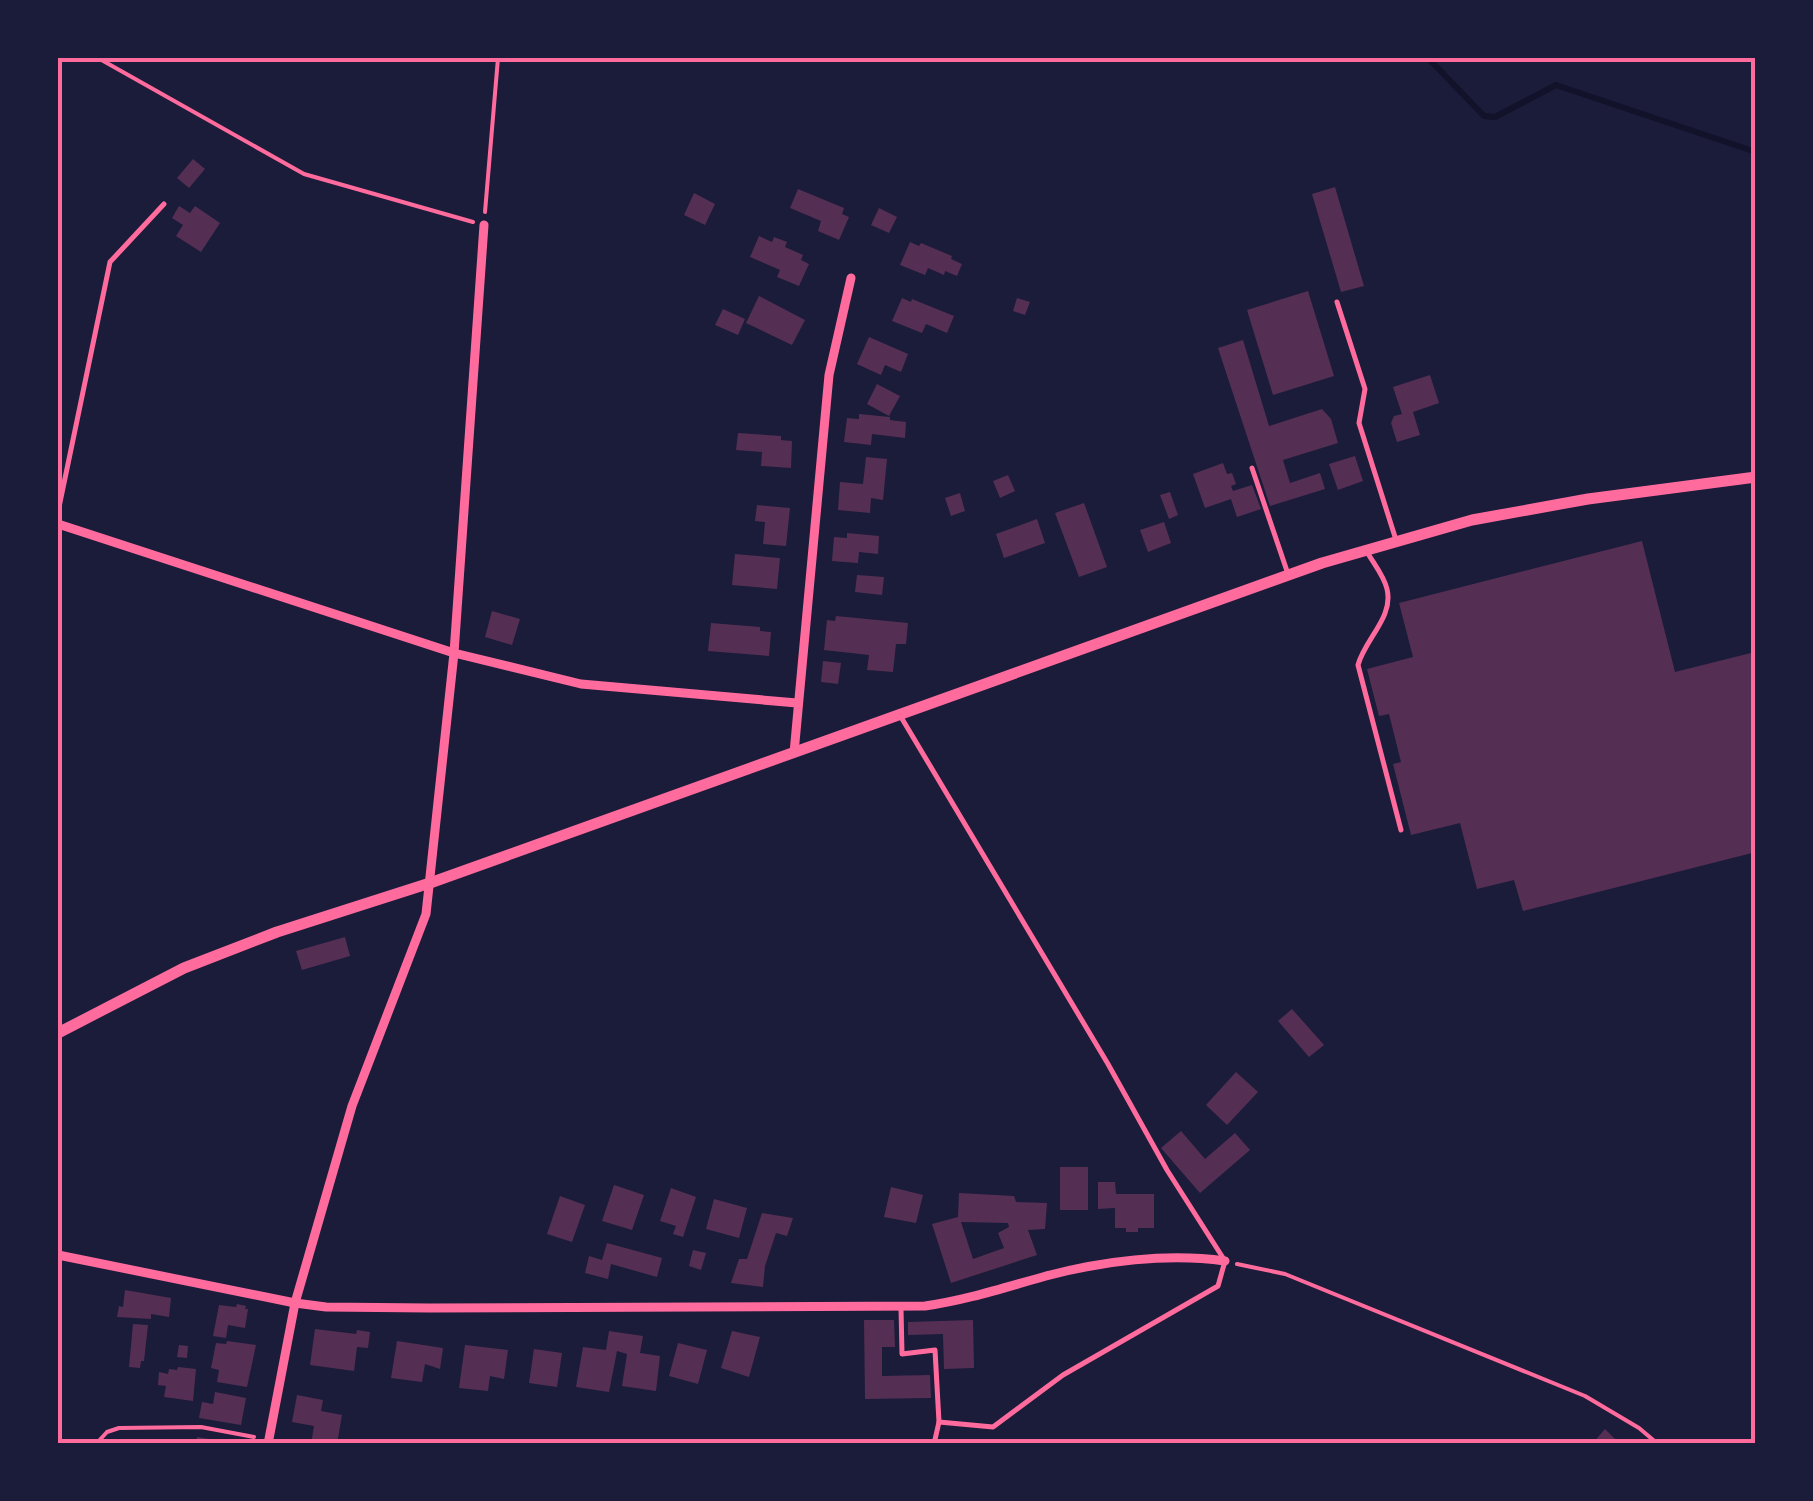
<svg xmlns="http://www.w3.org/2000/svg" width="1813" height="1501" viewBox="0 0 1813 1501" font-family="'Sofia Sans Condensed',sans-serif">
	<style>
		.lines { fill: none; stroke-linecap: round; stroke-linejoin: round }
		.stream { stroke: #12122b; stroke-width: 6 }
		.building { fill: #542f53; fill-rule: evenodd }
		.path { stroke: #ff6b9d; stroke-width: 4 }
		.service { stroke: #ff6b9d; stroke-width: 5 }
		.minor { stroke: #ff6b9d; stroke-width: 9 }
		.tertiary { stroke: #ff6b9d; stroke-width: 11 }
		.neatline { fill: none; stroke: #ff6b9d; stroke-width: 4 }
	</style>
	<rect width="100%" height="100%" fill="#1b1b3a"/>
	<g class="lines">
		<path class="stream" d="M1428,58L1484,116L1495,117L1556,85L1756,152"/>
	</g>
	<g class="building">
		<path d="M193,159L205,169L189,188L177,178Z"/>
		<path d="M1335,187L1364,286L1341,292L1312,194Z"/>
		<path d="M798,189L844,208L842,214L849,217L839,240L818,231L821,221L790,208Z"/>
		<path d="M694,193L715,204L705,225L684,215Z"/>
		<path d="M179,206L190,213L195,206L220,223L201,252L176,236L183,225L172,218Z"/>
		<path d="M879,208L897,217L889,233L871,225Z"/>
		<path d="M759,236L772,242L774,237L787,242L785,247L803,255L801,260L809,264L799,286L777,277L780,270L750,257Z"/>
		<path d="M910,242L919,246L921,243L952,256L951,259L962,264L957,276L945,271L944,275L928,268L925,275L900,265Z"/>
		<path d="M1308,291L1334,376L1273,395L1247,310Z"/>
		<path d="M759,296L805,320L792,345L746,323Z"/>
		<path d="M902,298L911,302L912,299L954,316L947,333L926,324L922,333L892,321Z"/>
		<path d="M1017,298L1030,302L1025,315L1013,311Z"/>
		<path d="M723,309L745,319L738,335L715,325Z"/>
		<path d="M869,337L908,354L901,372L885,365L881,375L857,364Z"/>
		<path d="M1243,340L1269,426L1322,409L1331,419L1338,443L1283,460L1290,483L1320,473L1325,489L1270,506L1218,348Z"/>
		<path d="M1430,375L1439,403L1413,412L1420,435L1397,442L1391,423L1394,416L1402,414L1393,387Z"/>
		<path d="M877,384L900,396L889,416L867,404Z"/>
		<path d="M859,414L890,417V420L906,422L905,438L872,434L871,445L844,442L847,418L859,419Z"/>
		<path d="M738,433L781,436V440L792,441L791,468L761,466L762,452L736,450Z"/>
		<path d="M1355,456L1363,481L1338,490L1329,464Z"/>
		<path d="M866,457L887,459L883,500L871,498L870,513L838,510L840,482L863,484Z"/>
		<path d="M1223,463L1227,474L1232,473L1236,484L1231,486L1233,491L1252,485L1261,509L1237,517L1231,499L1205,508L1193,474Z"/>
		<path d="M1008,475L1015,491L1000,498L993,481Z"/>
		<path d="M1170,492L1178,515L1169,519L1160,495Z"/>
		<path d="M960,493L965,511L951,516L945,498Z"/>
		<path d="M1084,503L1107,567L1079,577L1055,513Z"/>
		<path d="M757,505L790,508L786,546L763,544L765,522L755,521Z"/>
		<path d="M1037,519L1045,543L1004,558L996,534Z"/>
		<path d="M1164,522L1171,543L1148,552L1140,530Z"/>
		<path d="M847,533L879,536L878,554L859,552L858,563L832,561L834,537L847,538Z"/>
		<path d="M1642,541L1675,672L1755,652L1756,852L1523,911L1514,880L1477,889L1460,823L1411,835L1393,764L1401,762L1389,714L1379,716L1367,669L1413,657L1399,603Z"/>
		<path d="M735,554L780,558L777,589L732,585Z"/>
		<path d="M857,575L884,577L882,595L855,592Z"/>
		<path d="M492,611L520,619L512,645L485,637Z"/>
		<path d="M836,616L908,623L906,644H896L893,672L867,670L869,655L824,650L827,620L835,621Z"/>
		<path d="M711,623L760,627V631L771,632L769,656L708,651Z"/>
		<path d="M823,661L841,663L838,684L821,682Z"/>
		<path d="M345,937L350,956L302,970L296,951Z"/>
		<path d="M1292,1009L1324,1045L1309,1057L1278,1021Z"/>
		<path d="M1236,1072L1258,1092L1227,1125L1206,1105Z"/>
		<path d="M1181,1131L1205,1159L1235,1133L1250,1150L1200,1193L1161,1148Z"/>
		<rect x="1060" y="1167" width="28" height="43"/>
		<path d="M1098,1182H1115L1116,1194H1154V1228H1138V1232H1126V1228H1115V1208L1098,1209Z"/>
		<path d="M614,1185L644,1195L632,1230L602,1221Z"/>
		<path d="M891,1187L923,1195L916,1223L884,1217Z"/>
		<path d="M671,1188L696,1197L683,1237L673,1234L676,1226L660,1221Z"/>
		<path d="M959,1193L1014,1196L1016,1202L1047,1203L1045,1229L1028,1230L1037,1255L951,1283L932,1224L958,1217ZM961,1222L1008,1223L1009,1227L998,1233L1004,1248L973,1259Z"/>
		<path d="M560,1196L585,1205L572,1242L547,1234Z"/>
		<path d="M714,1199L747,1208L739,1238L706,1229Z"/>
		<path d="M762,1213L793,1218L787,1236L776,1233L765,1266L763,1287L731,1283L739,1259H747Z"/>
		<path d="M607,1243L662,1258L657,1277L611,1264L608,1279L585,1273L589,1256L602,1260Z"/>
		<path d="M693,1250L706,1253L701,1270L689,1266Z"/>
		<path d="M125,1290L171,1298L169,1317L151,1314V1319L117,1317L119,1306L123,1307Z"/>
		<path d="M237,1304L246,1306L245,1309H248L245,1328L228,1325L226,1338L213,1336L219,1305L236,1307Z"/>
		<path d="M864,1320H894L895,1347H882V1376L930,1375L931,1398L865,1399Z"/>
		<path d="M973,1320L974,1368L944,1369L943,1334L908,1335V1322Z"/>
		<path d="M133,1324L148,1325L144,1361H141L140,1368L129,1367Z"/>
		<path d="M315,1329L356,1334L357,1330L370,1332L368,1348L357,1347L354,1371L310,1365Z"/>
		<path d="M609,1331L643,1336L640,1353L660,1356L656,1391L622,1386L627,1354L617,1351L609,1392L576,1387L583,1347L606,1350Z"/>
		<path d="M732,1331L760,1337L749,1377L721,1368Z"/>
		<path d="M227,1341L256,1345L247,1387L217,1382L219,1370L211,1368L216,1343L226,1344Z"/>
		<path d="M397,1341L443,1348L440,1369L425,1364L422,1382L391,1378Z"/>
		<path d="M678,1343L707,1350L698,1384L669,1376Z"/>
		<path d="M179,1345L188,1346L187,1358L177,1357Z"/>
		<path d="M465,1345L508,1350L504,1379L490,1376L488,1391L459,1388Z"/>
		<path d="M534,1349L562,1353L557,1387L529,1383Z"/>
		<path d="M178,1367L196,1369L193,1401L164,1397L166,1386L158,1385L159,1372L168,1374L169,1369L177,1370Z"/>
		<path d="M215,1392L246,1398L241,1425L199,1418L202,1402L213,1404Z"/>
		<path d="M297,1395L323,1400L321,1411L342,1415L337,1444H311L314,1426L292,1422Z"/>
		<path d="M1605,1429L1620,1444H1592Z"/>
		<path d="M197,1437L216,1440L215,1444H196Z"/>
	</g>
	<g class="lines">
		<g class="path">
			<path d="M98,58L304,174L473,222"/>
			<path d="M485,212L498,58"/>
			<path d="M1237,1264L1285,1274L1585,1396L1639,1428L1658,1444"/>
			<path d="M96,1444L107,1432L119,1428L201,1427L254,1437"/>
		</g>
		<g class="service">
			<path d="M1337,302L1365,389L1359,423L1396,540"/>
			<path d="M1252,468L1288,574"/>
			<path d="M58,512L110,262L164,204"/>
			<path d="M1367,552C1374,564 1384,576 1387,589C1394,617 1365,639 1358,665L1401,830"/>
			<path d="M901,1308L902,1354L935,1350L939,1422L993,1427L1063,1375L1218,1286L1225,1261L1167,1170L1108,1064L901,717"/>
			<path d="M934,1444L939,1422"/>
		</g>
		<g class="minor">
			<path d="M484,225L454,653L581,684L797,703"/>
			<path d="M58,524L454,653L426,914L352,1106L295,1303L268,1444"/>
			<path d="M794,753L829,375L851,278"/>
			<path d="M58,1255L295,1303L326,1307L429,1308L925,1306C967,1300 1006,1287 1046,1276C1102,1261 1167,1253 1225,1261"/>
		</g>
		<path class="tertiary" d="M58,1033L184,968L277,932L430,883L1322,563L1472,520L1588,499L1756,477"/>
	</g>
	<rect width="1813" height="1501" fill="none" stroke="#1b1b3a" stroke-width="120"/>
	<rect x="60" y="60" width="1693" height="1381" class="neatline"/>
</svg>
